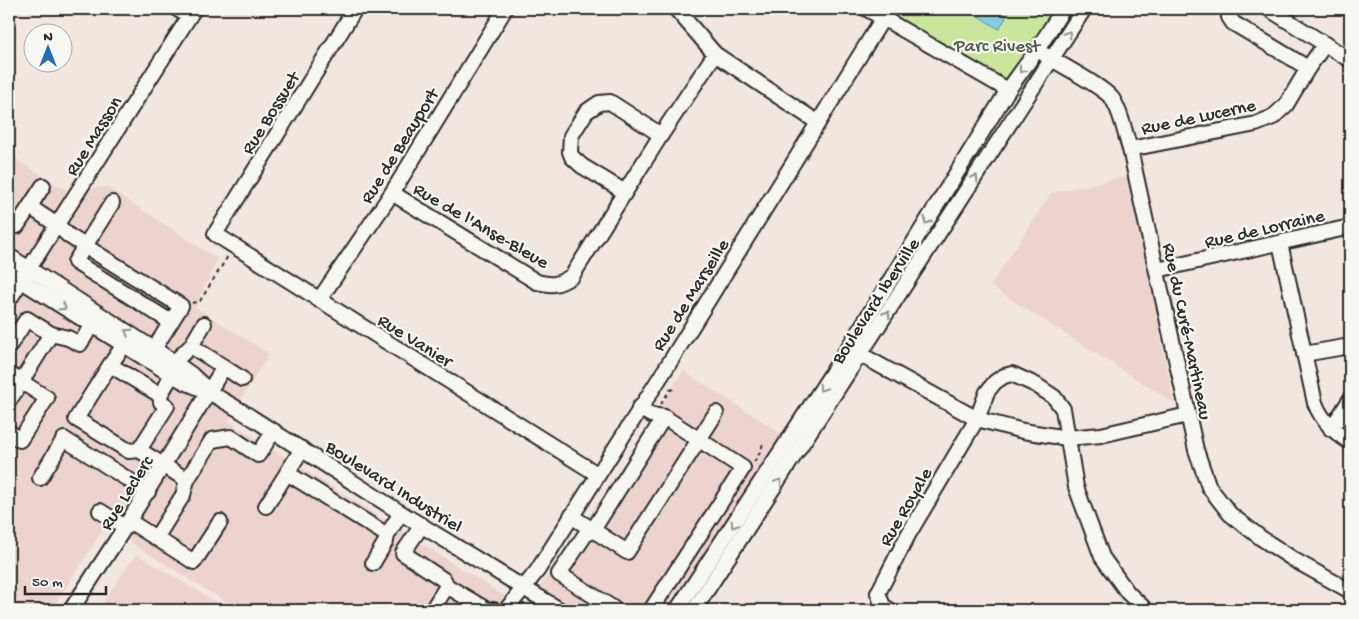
<svg xmlns="http://www.w3.org/2000/svg" width="1359" height="619" viewBox="0 0 1359 619" font-family="'Gochi Hand',sans-serif">
	<style>
		.built { fill: #edd3cd }
		.green { fill: #cae59c; stroke: #7a8864 }
		.water { fill: #84cee5; stroke: #608d9b }
		.lines { fill: none; stroke-linecap: round; stroke-linejoin: round }
		.minor-casing { stroke: #2b2b2b; stroke-width: 18 }
		.path { stroke: #2b2b2b; stroke-width: 2; stroke-dasharray: 4 4; stroke-linecap: butt }
		.minor { stroke: #f6f6f2; stroke-width: 14 }
		.oneway { stroke: #90908e }
		.labels { text-anchor: middle; stroke-width: 4.5; stroke-linejoin: round; paint-order: stroke }
		.park-label { font-size: 19px; fill: #535a47; stroke: #f6f6f2 }
		.street-label { font-size: 19px; fill: #2b2b2b; stroke: #f6f6f2 }
	</style>
	<rect width="100%" height="100%" fill="#f2e6e1"/>
	<filter id="ink" filterUnits="userSpaceOnUse"><feTurbulence type="fractalNoise" baseFrequency=".02" numOctaves="2"/><feDisplacementMap in="SourceGraphic" scale="10" xChannelSelector="R" yChannelSelector="G"/><feConvolveMatrix kernelMatrix="1 2 1 2 8 2 1 2 1" color-interpolation-filters="sRGB"/></filter>
	<g filter="url(#ink)">
		<g class="built">
			<path d="M9,155L66,190L107,187L218,259L195,307L269,354L228,421L525,609L608,488L683,371L790,439L663,610H239L105,527L51,610H9Z"/>
			<path d="M1128,176L1174,403L990,286L1051,193Z"/>
			<path d="M136,554L229,610H98Z"/>
		</g>
		<path class="green" d="M868,9H1063L1008,90Z"/>
		<path class="water" d="M976,9H996L1007,16L999,29L973,13Z"/>
		<g class="lines">
			<g class="minor-casing">
				<g id="minor">
					<path d="M177,9L189,16"/>
					<path d="M355,9L215,234L597,474"/>
					<path d="M676,9L715,54L817,122"/>
					<path d="M867,9L1008,90"/>
					<path d="M1228,9L1229,17L1233,23L1308,68"/>
					<path d="M1269,9L1350,60"/>
					<path d="M1045,55C1059,64 1106,88 1113,100C1122,114 1125,134 1130,149L1196,450L1209,487L1230,514L1261,538L1296,561L1350,591"/>
					<path d="M1130,149L1256,124L1273,117L1286,105L1308,68L1325,44"/>
					<path d="M625,192L582,166L572,157L570,152L571,136L586,112L599,103L610,102L661,135"/>
					<path d="M392,193L537,282C553,286 558,285 572,276L661,135L715,54"/>
					<path d="M112,203L75,262L171,322"/>
					<path d="M30,207L57,225L69,236L181,306L154,349"/>
					<path d="M9,221L17,226L43,186"/>
					<path d="M1280,243L1315,403C1322,421 1334,432 1350,442"/>
					<path d="M9,256L174,362L192,375L207,389"/>
					<path d="M1157,270L1350,227"/>
					<path d="M9,273L172,375L187,383L209,392L243,412L401,513L560,610"/>
					<path d="M9,300L194,9"/>
					<path d="M319,300L392,193L505,9"/>
					<path d="M124,345L110,365L160,395"/>
					<path d="M9,346L27,319L51,334"/>
					<path d="M854,351L977,419L1023,431L1067,438L1101,435L1188,415"/>
					<path d="M1304,354L1350,346"/>
					<path d="M174,362L191,346L204,324"/>
					<path d="M110,365L76,419L129,451L139,450"/>
					<path d="M224,367L242,379"/>
					<path d="M9,374L47,398L20,440L9,432"/>
					<path d="M172,375L160,395L161,402L167,406L139,450L187,480L212,440L231,437L258,455L274,431"/>
					<path d="M9,401L51,334L68,338L80,344L92,325"/>
					<path d="M639,408L651,415L664,417L743,468L651,610"/>
					<path d="M1331,429L1350,400"/>
					<path d="M302,449L287,473L387,535"/>
					<path d="M40,478L64,439L148,492"/>
					<path d="M266,506L287,473"/>
					<path d="M100,511L125,527"/>
					<path d="M571,516L593,530L664,417"/>
					<path d="M129,521L156,538L183,495L187,480"/>
					<path d="M422,525L403,553L444,580L447,586L487,610H494"/>
					<path d="M156,538L194,562L220,522"/>
					<path d="M373,563L386,541L387,535L401,513"/>
					<path d="M71,610L125,527L224,367L191,346"/>
					<path d="M432,610L447,586"/>
					<path d="M506,610L537,571L668,365L883,18"/>
					<path d="M616,610L559,574L585,535L593,530L627,552L716,413"/>
					<path d="M677,610L849,347L1008,90L1037,50L1063,9"/>
					<path d="M694,610L1084,9"/>
					<path d="M890,610L883,606L878,593L908,535L977,419L987,392L995,382L1004,376L1012,374L1036,385L1054,397L1063,409L1076,487L1102,557L1128,593L1146,610"/>
				</g>
			</g>
			<g class="path">
				<path d="M192,303L200,301L228,256"/>
				<path d="M661,404L670,390L676,388"/>
				<path d="M754,462L761,451L763,443"/>
			</g>
			<use href="#minor" class="minor"/>
		</g>
		<defs><path id="oneway-chevron" d="M-2-3.5L2.5 0L-2 3.5" fill="none" stroke-width="1.6" stroke-linecap="round" stroke-linejoin="round" transform="scale(1.25)"/></defs>
		<g class="oneway">
			<use href="#oneway-chevron" transform="translate(1068 34) rotate(-58)"/>
			<use href="#oneway-chevron" transform="translate(1022 70) rotate(126)"/>
			<use href="#oneway-chevron" transform="translate(975 178) rotate(-57)"/>
			<use href="#oneway-chevron" transform="translate(927 221) rotate(122)"/>
			<use href="#oneway-chevron" transform="translate(63 307) rotate(32)"/>
			<use href="#oneway-chevron" transform="translate(887 314) rotate(-57)"/>
			<use href="#oneway-chevron" transform="translate(128 332) rotate(-147)"/>
			<use href="#oneway-chevron" transform="translate(822 388) rotate(123)"/>
			<use href="#oneway-chevron" transform="translate(779 482) rotate(-57)"/>
			<use href="#oneway-chevron" transform="translate(734 525) rotate(123)"/>
		</g>
	</g>
	<g class="labels">
		<g class="park-label">
			<text x="997" y="51">Parc Rivest</text>
		</g>
		<g class="street-label">
			<text transform="translate(269 112) rotate(-58)" y="7">Rue Bossuet</text>
			<text transform="translate(1198 115) rotate(-12)" y="7">Rue de Lucerne</text>
			<text transform="translate(92 135) rotate(-58)" y="7">Rue Masson</text>
			<text transform="translate(398 145) rotate(-58)" y="7">Rue de Beauport</text>
			<text transform="translate(482 224) rotate(30)" y="7">Rue de l'Anse-Bleue</text>
			<text transform="translate(1264 227) rotate(-13)" y="7">Rue de Lorraine</text>
			<text transform="translate(689 294) rotate(-58)" y="7">Rue de Marseille</text>
			<text transform="translate(874 300) rotate(-57)" y="7">Boulevard Iberville</text>
			<text transform="translate(1189 331) rotate(78)" y="7">Rue du Curé-Martineau</text>
			<text transform="translate(416 339) rotate(32)" y="7">Rue Vanier</text>
			<text transform="translate(395 485) rotate(32)" y="7">Boulevard Industriel</text>
			<text transform="translate(125 492) rotate(-58)" y="7">Rue Leclerc</text>
			<text transform="translate(904 506) rotate(-60)" y="7">Rue Royale</text>
		</g>
	</g>
	<rect width="1359" height="619" fill="none" stroke="#f6f6f2" stroke-width="30"/>
	<rect x="15" y="15" width="1329" height="589" fill="none" stroke="#2b2b2b" stroke-width="2" filter="url(#ink)"/>
	<g transform="translate(48 48)"><circle r="24" fill="#f6f6f2" stroke="#a5a5a2"/>
	<path d="M0-4L9 19L0 12L-9 19Z" fill="#1f6fb2"/>
	<text y="-8" font-size="14" font-weight="bold" text-anchor="middle" fill="#2b2b2b">N</text>
	</g>
	<path d="M25 586v8h81v-8" fill="none" stroke="#2b2b2b" stroke-width="2.5"/>
	<text x="32" y="586" font-size="15" fill="#2b2b2b" stroke="#f6f6f2" stroke-width="4" paint-order="stroke">50 m</text>
</svg>
